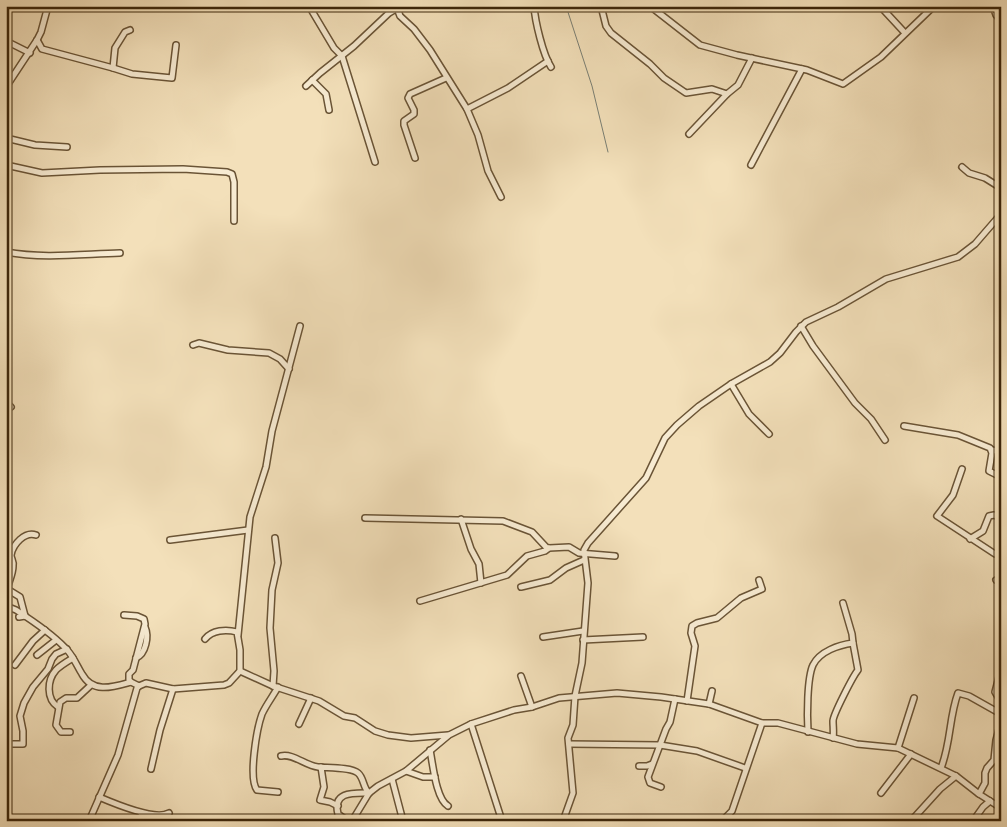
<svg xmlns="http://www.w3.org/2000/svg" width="1007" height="827" viewBox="0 0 1007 827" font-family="'IM FELL DW Pica',serif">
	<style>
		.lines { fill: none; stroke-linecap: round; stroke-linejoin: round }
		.stream { stroke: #797f74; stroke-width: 1 }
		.minor-casing { stroke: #6a5436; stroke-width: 8 }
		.minor { stroke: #f7ebd2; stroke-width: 5 }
	</style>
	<rect width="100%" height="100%" fill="#f3e0ba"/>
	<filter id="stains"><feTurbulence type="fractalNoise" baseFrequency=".004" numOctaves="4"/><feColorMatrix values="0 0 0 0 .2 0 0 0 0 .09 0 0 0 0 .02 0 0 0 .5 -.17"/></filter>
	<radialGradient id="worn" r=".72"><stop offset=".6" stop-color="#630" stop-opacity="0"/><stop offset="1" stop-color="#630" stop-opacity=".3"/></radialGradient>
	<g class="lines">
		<path class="stream" d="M566,6L592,86L608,152"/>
		<g class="minor-casing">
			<g id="minor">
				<path d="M309,6L334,48L342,56L375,162"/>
				<path d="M534,6C535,21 543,55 551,67"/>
				<path d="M601,6L606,26L611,33L650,64L664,78L686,93L712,89L727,94"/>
				<path d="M650,6L700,45L737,55L807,70L843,84L881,57L934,6"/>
				<path d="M880,6L905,33"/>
				<path d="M993,6L996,15L1001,21"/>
				<path d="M397,8L400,16L414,29L430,50L467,109L478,135L488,171L501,197"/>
				<path d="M37,40L42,49L113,68L115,48L125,32L130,30"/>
				<path d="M6,41L30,53"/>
				<path d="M113,68L132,74L172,78L176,45"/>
				<path d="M312,80L326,94L329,110"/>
				<path d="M306,86L320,73L354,46L389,13L399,7"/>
				<path d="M6,87L37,40L41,32L48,6"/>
				<path d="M467,109L508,88L548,61"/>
				<path d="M689,134L727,94L738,85L752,58"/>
				<path d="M6,138L35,145L67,147"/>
				<path d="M415,158L404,125V121L414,114V110L408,98L410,94L446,78"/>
				<path d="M6,165L42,173L100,170L183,169L227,172L232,174L234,182V221"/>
				<path d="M751,165L802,69"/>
				<path d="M962,167L969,173L985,178L1001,188"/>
				<path d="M6,252C44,259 82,254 120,253"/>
				<path d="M801,326L813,346L855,403L871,419L885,440"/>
				<path d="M193,345L199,343L228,350L269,353L280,359L289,369"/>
				<path d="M731,384L749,414L769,434"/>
				<path d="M6,402L11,407"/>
				<path d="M904,426L958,435L990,448L992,453L989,471L1001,477"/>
				<path d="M992,450L1001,452"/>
				<path d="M962,469L953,495L937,516L995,554L1001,551"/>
				<path d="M365,518L503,521L532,532L546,547L549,548"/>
				<path d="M461,519L471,549L479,564L481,583"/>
				<path d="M970,539L983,531L989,516L994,515L1001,518"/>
				<path d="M170,540L248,530"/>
				<path d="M996,580L1001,578"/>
				<path d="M521,587L550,580L566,568L584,560"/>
				<path d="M420,601L507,575L527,556L545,551L549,548L569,547L579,553L615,556"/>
				<path d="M6,606L16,610L25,616"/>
				<path d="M124,615L137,616L144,619L145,624L133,670L129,674V680L131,682"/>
				<path d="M25,616L20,597L7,589C9,581 13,574 13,566C14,561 11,559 11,555C13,544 25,531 36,535"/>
				<path d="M19,617L25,616C40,626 56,637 68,651C74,658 77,666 82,674C93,694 113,687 131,682L139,686L146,683L173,689L224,685L229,683L240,671V650L237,632C226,629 212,630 205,639"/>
				<path d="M238,635L250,517L266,467L272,431L300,326"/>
				<path d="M543,637L583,631"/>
				<path d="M583,640L643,637"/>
				<path d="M37,655L56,640"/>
				<path d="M136,658C146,654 149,636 145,627"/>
				<path d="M15,665L33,641L45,630"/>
				<path d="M1001,669L995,692L1001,702"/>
				<path d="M240,671L273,686L319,701L344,716L355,718L375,731L388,735L411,738L448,735"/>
				<path d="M521,676L532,707"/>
				<path d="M273,686L274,671L270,628L272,590L278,563L275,538"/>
				<path d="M278,687C273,696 266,705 262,714C257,728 248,778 257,790L278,792"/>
				<path d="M687,701L695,646L691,633L692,626L697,623L717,618L741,598L762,589L759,580"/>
				<path d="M709,704L712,691"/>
				<path d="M58,707C46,699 47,680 56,670C61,665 68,661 73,658"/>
				<path d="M299,724L311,698"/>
				<path d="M471,724L502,821"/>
				<path d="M70,732H61L56,725L60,702L66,698H77L91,685"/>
				<path d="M808,732C807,716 807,678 813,665C820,651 839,645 853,643L852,634L843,603"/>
				<path d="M833,738C834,732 833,727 833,721C833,715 853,676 858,670L853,643"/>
				<path d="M6,744H23V731L20,716L24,703L33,687L48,669L52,659L56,654L67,649"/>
				<path d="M569,744L660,745L697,751L745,768"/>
				<path d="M898,748L914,698"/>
				<path d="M430,750C433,765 436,799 448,806"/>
				<path d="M281,756C293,753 306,766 318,767C327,768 351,767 358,773C364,778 363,788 369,793"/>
				<path d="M639,766H647L652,764"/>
				<path d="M321,767L324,787L320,800L330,802L338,806"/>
				<path d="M941,768C951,743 949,717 958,693L969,696L1001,714"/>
				<path d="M151,769L160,730L173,689"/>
				<path d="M406,771L423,777H435"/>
				<path d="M392,779L403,821"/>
				<path d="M661,787L650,783L648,777L666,729L670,722L675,699"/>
				<path d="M881,793L911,754"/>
				<path d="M979,794L985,783V773L987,768L994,760L996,740L1001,722"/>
				<path d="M99,797C113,803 155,821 169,813"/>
				<path d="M141,813L143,821"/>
				<path d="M89,821L118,755L137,688L139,686"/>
				<path d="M348,821L338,814C332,791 354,793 369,793"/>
				<path d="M352,821L369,793L378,786L406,771L449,735L471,724L514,710L532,707L559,698L617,693L661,697L709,704L762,723H778L857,744L898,748L956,776L979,794L1001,808"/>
				<path d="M563,821L573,793L568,738L573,725L575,696L582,663L588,583L584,550L588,543L646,478L665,438L677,425L699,406L731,384L770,362L780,353L796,332L806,322L838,307L886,279L958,257L975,244L1001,214"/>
				<path d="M722,821L732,811L762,723"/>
				<path d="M911,821L940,789L956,776"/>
				<path d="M973,821L983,807L990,801"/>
			</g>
		</g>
		<use href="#minor" class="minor"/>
	</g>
	<rect width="1007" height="827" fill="none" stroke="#f3e0ba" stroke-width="25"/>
	<rect x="8" y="8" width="992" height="812" fill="none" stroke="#3c260a" stroke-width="2.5"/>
	<rect x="12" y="12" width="982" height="802" fill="none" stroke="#3c260a"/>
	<rect width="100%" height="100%" filter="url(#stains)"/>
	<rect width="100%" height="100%" fill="url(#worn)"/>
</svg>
